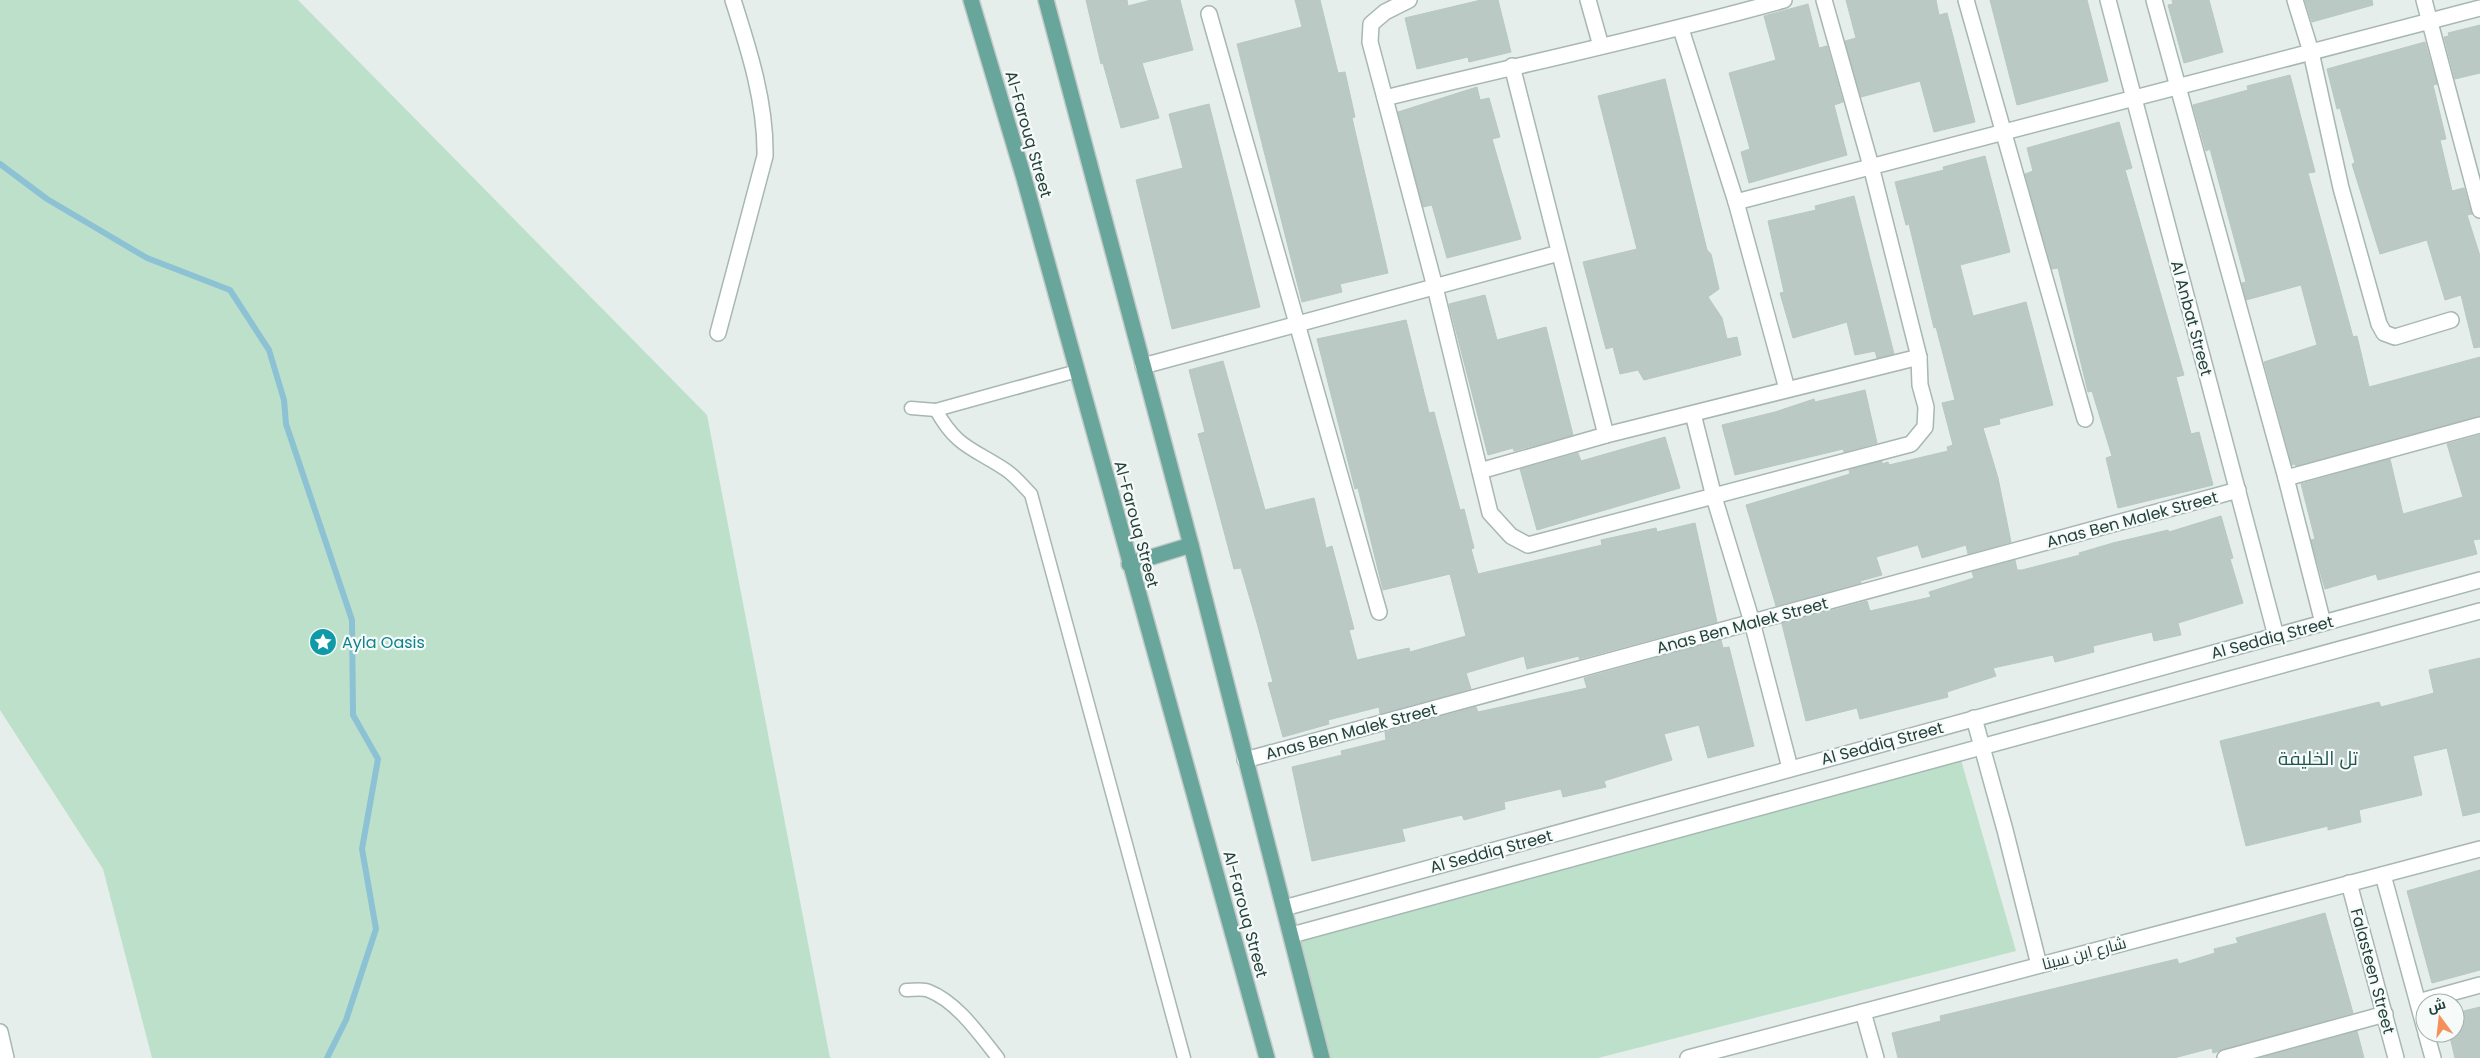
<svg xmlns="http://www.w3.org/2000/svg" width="2480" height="1058" viewBox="0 0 2480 1058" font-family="Poppins,Cairo,sans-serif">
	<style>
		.green { fill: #bde0ca }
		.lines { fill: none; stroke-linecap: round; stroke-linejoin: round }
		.stream { stroke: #8cc2d4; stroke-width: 6 }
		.building { fill: #bac9c4; stroke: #b7c8c3 }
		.lane-casing { stroke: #a7b7b3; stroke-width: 15 }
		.street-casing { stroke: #a7b7b3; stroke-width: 18 }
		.primary-casing { stroke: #c1cac8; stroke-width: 18 }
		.lane { stroke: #fff; stroke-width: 12 }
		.street { stroke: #fff; stroke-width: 15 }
		.primary { stroke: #68a59b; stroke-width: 15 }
		.labels { text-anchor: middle; stroke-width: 4.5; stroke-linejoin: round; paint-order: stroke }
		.street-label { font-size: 16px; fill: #23413c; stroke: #f6faf8 }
		.culture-label { font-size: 16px; fill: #0d838f; stroke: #f6faf8; text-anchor: start }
		.quarter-label { font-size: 19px; fill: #1e544c; stroke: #f6faf8 }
	</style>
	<rect width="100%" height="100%" fill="#e5eeeb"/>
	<g class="green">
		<path d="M0,0H298L707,415L830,1058H152L103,869L0,710Z"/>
		<path d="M1959,753L2016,951L1598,1058H1322L1292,935Z"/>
	</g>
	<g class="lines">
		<path class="stream" d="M0,164L47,199L147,258L230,290L269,350L284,400L286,424L352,620L353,715L378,759L362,849L376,929L346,1020L327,1058"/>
	</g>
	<g class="building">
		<path d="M1086,0H1127L1128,6L1151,0H1180L1193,50L1142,63L1159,118L1121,128L1103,63L1101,64Z"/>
		<path d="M1295,0H1320L1338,73L1345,72L1355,117L1352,118L1388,273L1340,284L1342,292L1302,302L1237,44L1302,27Z"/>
		<path d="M1481,0H1498L1511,52L1469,62L1468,57L1417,69L1405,18Z"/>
		<path d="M1846,0H1936L1939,15L1947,13L1975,122L1934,132L1920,81L1861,97L1845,41L1856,38Z"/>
		<path d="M1990,0H2087L2108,81L2017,105Z"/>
		<path d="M2172,0H2209L2223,52L2184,63L2168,5L2173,4Z"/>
		<path d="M2305,0H2372L2373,5L2312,22Z"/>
		<path d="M1808,4L1819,48L1827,46L1843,102L1834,105L1847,155L1749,183L1741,152L1750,149L1729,73L1776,60L1764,16Z"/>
		<path d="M2480,25V73L2455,79L2444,37L2449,36L2448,33Z"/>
		<path d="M2425,42L2437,84L2433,85L2446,139L2440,140L2452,191L2464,188L2472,214L2467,215L2480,256V347L2474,348L2461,295L2445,300L2427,240L2380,254L2352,164L2355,163L2340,108L2337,109L2327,69Z"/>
		<path d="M2290,75L2315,172L2308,173L2353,337L2357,336L2369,387L2480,357V416L2296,466L2295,464L2292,465L2264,362L2317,345L2301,285L2246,300L2242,283L2246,282L2210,149L2206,151L2193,105L2248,90L2247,86Z"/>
		<path d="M1665,79L1707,250L1711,254L1719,289L1708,297L1722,318L1727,339L1737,337L1741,355L1644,380L1638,370L1620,374L1613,347L1606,349L1583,262L1637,249L1598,96Z"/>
		<path d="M1477,87L1480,100L1489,98L1500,137L1492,139L1521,239L1447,258L1432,205L1423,207L1398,112Z"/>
		<path d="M1209,104L1260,307L1172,329L1136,180L1183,168L1169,114Z"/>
		<path d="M2119,122L2132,168L2125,170L2184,375L2176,377L2191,434L2199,432L2213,485L2118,508L2106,458L2112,456L2092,391L2088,392L2058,268L2052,269L2025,174L2033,171L2027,148Z"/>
		<path d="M1985,156L2010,252L1960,265L1973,316L2026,302L2053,405L1999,419L2000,424L1983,428L1998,478L2011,542L1968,554L1966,545L1922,558L1918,545L1876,557L1882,575L1860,581L1861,583L1776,606L1746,505L1850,474L1849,470L1882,461V464L1888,462L1889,465L1948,451L1947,447L1953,445L1942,403L1955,400L1936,327L1934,328L1909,224L1906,225L1895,182L1944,170L1943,167Z"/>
		<path d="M1854,196L1894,354L1877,358L1875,351L1855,355L1847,322L1793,338L1780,293L1784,292L1768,221L1816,210L1815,206Z"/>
		<path d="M1485,295L1497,340L1546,327L1573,435L1514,451L1513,448L1488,455L1449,304Z"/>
		<path d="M1406,320L1429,413L1434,412L1460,510L1464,509L1474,548L1471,549L1478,574L1602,545L1601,540L1656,528L1657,532L1695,523L1717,622L1579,659V656L1527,669L1524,656L1466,673L1471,689L1380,714L1379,707L1328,720L1329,724L1283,737L1268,683L1273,682L1257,623L1241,568L1234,569L1198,434L1205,432L1189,370L1223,361L1265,510L1314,498L1326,548L1332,546L1354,629L1349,630L1357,660L1409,648L1410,652L1466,636L1450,574L1383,590L1358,488L1355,489L1317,339Z"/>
		<path d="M1865,390L1877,443L1844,452L1843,449L1735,475L1722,425L1775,412L1814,399L1815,402Z"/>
		<path d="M2480,435V539L2473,540L2477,554L2378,580L2376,574L2325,589L2311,540L2315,539L2301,484L2390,459L2403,514L2463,497L2447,444Z"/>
		<path d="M1665,437L1680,488L1537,530L1520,469L1578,453L1581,461Z"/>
		<path d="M2221,516L2233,558L2230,559L2243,603L2178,623L2181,635L2154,641L2152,632L2093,646L2094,652L2055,662L2053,655L1993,668L1996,676L1947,692L1948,697L1860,719L1857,708L1806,721L1782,624L1867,601L1870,611L1931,597L1929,592L1974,578L1972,572L2015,560L2017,570H2022L2080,555L2079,553L2113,543L2168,530L2169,532Z"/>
		<path d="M1721,640L1723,648L1729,647L1754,746L1708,758L1699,725L1664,734L1672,760L1604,781L1606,787L1563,797L1561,789L1504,802L1505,809L1464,820L1462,815L1402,829L1405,841L1312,861L1292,767L1342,755L1341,751L1386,740L1385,732L1476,707L1478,712L1587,688L1584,678Z"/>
		<path d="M2480,658V812L2463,816L2447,748L2413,756L2422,795L2359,810L2361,822L2328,830V826L2246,846L2220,741L2379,702L2381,707L2434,693L2429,670Z"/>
		<path d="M2480,870V970L2432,983L2407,891Z"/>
		<path d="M2325,913L2353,1013L2213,1053L2212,1048L2174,1058H1898L1892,1033L1941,1021L1940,1016L2177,959L2179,964L2215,953L2214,949L2238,943L2236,938Z"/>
		<path d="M2480,1007V1058H2455L2449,1033H2455V1013Z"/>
		<path d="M2357,1031L2364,1058H2260Z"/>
	</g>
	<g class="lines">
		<g class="lane-casing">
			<g id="lane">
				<path d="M911,408L936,410L1077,371"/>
				<path d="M936,410C957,448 973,448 1006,470C1015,476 1023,486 1031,494L1184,1058"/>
				<path d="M906,990C913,990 923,988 929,991C957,1002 979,1034 998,1058"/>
			</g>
		</g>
		<g class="street-casing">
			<g id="street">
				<path d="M1409,0L1385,12L1371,24L1370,42L1435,287L1490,513L1511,536L1528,545L1911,444L1925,427L1926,407L1920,385L1919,357L1871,166L1824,0"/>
				<path d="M1588,0L1601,46"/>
				<path d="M1966,0L2085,419"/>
				<path d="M2108,0L2276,636"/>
				<path d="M2154,0L2286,478L2323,623"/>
				<path d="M2295,0L2311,52L2341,188L2379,324L2384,333L2395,337L2451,320"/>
				<path d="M2424,0L2480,210"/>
				<path d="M1209,14L1379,612"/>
				<path d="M1681,29L1736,202L1787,389"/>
				<path d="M1512,66L1606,435"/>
				<path d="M1385,98C1518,65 1652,37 1784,0"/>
				<path d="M1736,202L2480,8"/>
				<path d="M718,333L765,156C766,103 749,50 733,0"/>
				<path d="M1143,366L1559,253"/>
				<path d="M1693,414L1714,497L1752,622L1790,768"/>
				<path d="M1480,471L1606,435L1919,357"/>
				<path d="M2286,478L2480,425"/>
				<path d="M1974,718L2005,830L2039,965"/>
				<path d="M1245,760L2238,490"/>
				<path d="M2383,875L2425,1029"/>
				<path d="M2349,883L2396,1058"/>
				<path d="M1284,908L2480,580"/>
				<path d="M1292,935L2480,611"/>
				<path d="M2418,1002L2480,985"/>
				<path d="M1863,1012L1876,1058"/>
				<path d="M0,1032L6,1058"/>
				<path d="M2426,1033L2433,1058"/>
				<path d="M1688,1058L2480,849"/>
				<path d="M2225,1058L2385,1014"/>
			</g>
		</g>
		<g class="primary-casing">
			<g id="primary">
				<path d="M971,0L1024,178L1267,1058"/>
				<path d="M1046,0L1191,545L1322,1058"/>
				<path d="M1129,564L1191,545"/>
			</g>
		</g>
		<use href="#lane" class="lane"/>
		<use href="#street" class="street"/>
		<use href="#primary" class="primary"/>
	</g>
	<defs>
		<g id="sight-disc" transform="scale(1.4375)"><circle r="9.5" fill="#0f9aa8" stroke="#f6faf8"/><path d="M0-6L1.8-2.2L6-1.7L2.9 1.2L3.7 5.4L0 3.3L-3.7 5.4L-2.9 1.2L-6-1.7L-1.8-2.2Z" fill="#fff"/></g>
	</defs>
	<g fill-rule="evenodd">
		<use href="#sight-disc" x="323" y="642"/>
	</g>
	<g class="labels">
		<g class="street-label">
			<text transform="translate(1029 134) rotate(74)" y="6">Al-Farouq Street</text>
			<text transform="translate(2192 318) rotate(75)" y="6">Al Anbat Street</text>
			<text transform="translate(2132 519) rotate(-15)" y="6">Anas Ben Malek Street</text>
			<text transform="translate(1137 524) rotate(75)" y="6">Al-Farouq Street</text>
			<text transform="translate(1742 625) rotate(-15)" y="6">Anas Ben Malek Street</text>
			<text transform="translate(2272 637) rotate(-15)" y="6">Al Seddiq Street</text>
			<text transform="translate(1351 731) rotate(-15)" y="6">Anas Ben Malek Street</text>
			<text transform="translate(1882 743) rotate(-15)" y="6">Al Seddiq Street</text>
			<text transform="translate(1491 851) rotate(-15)" y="6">Al Seddiq Street</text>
			<text transform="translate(1246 914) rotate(75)" y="6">Al-Farouq Street</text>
			<text transform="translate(2084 953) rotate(-15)" y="6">شارع ابن سينا</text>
			<text transform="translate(2373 971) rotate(75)" y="6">Falasteen Street</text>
		</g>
		<g class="culture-label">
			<text x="342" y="648">Ayla Oasis</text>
		</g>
		<g class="quarter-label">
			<text x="2318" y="765">تل الخليفة</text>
		</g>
	</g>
	<g transform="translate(2440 1018) rotate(345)"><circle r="24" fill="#f6faf8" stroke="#a2b0ad"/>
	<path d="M0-4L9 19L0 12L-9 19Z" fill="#f5905c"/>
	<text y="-8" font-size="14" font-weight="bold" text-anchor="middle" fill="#23413c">ش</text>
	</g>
</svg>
